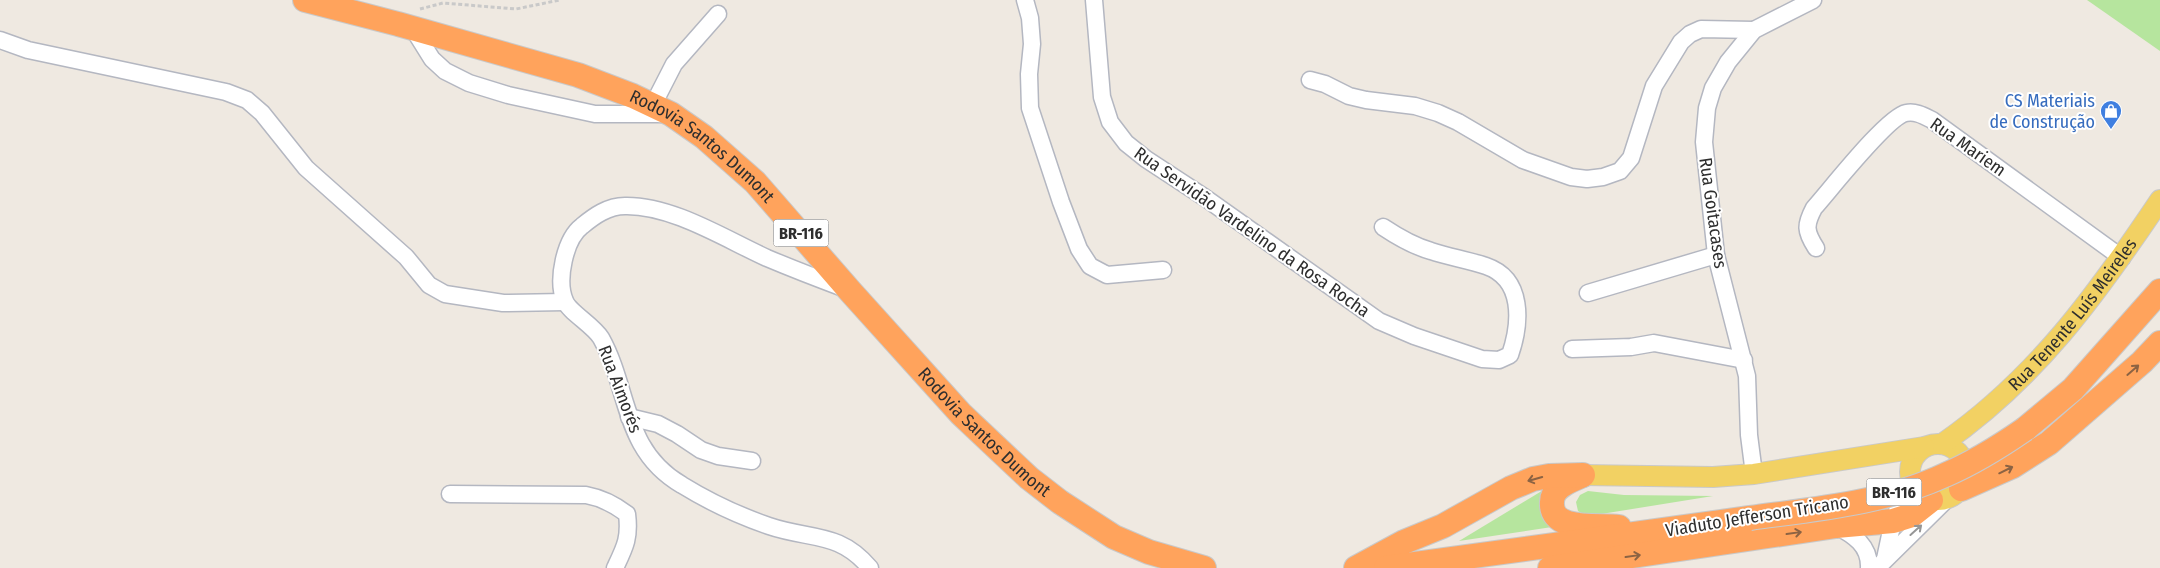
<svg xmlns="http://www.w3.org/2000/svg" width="2160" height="568" viewBox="0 0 2160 568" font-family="'Fira Sans Condensed',sans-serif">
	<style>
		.green { fill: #b6e59e }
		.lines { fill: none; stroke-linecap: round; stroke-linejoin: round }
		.minor-casing { stroke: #b4b7c1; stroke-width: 19 }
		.major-casing { stroke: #c9c9c9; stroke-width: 22 }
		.highway-casing { stroke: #c9c9c9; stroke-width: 26 }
		.path { stroke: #c9c9c9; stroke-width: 3; stroke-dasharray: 4 2.5; stroke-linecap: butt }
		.minor { stroke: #fff; stroke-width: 16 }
		.major { stroke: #f2d163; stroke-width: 20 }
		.highway { stroke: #ffa35c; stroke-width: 24 }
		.highway-bridge-casing { stroke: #c9c9c9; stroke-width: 26; stroke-linecap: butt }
		.highway-bridge { stroke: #ffa35c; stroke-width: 24 }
		.oneway { stroke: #8c6343 }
		.oneway2 { stroke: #969696 }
		.labels { text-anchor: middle; stroke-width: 4; stroke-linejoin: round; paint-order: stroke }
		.shield { fill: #fff; stroke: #6d6d6d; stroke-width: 1 }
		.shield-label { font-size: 16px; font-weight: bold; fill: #2e2e2e }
		.shop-label { font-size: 18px; fill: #366cbe; stroke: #fff; text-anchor: end }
		.street-label { font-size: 18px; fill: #2e2e2e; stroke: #fff }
	</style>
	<rect width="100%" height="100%" fill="#efe9e1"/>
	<g class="green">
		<path d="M2087,0H2160V51Z"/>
		<path d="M1545,489L1552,527L1459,541Z"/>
		<path d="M1588,491L1624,495L1713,496L1595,515L1583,514L1578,511L1576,502L1580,495Z"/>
	</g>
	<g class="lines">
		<g class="minor-casing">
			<g id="minor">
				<path d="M1025,0L1030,18L1032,44L1029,74L1030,108L1061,202L1079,249L1090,266L1107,275L1163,270"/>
				<path d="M1094,0L1102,97L1110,122L1126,143L1146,159L1204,197L1379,321L1414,336L1482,359L1499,360L1510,355C1521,323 1524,279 1486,266C1468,260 1449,257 1431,251C1413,246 1398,237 1383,227"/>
				<path d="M412,27L432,59L445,71L469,83L508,95L595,114H666"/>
				<path d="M0,40L28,50L226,92L247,100L262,113L306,168L406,257L429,285L445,294L503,303L565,302"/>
				<path d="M1310,80L1325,84L1349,96L1366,100L1415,106L1438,113L1458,122L1523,160L1571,177L1587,179L1603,177L1620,171L1631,158L1654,86L1681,42L1690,34L1701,29L1754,30"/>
				<path d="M653,105L674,64L718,14"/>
				<path d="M1816,248C1805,231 1805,225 1814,208C1831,189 1887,117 1906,113C1916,111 1924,116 1932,120L2122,258"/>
				<path d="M846,289C819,279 793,269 767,258C725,239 672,205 625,206C608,206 594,216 582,226C565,239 556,280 565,301C569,312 593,325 601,338C630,390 622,450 682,485C708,501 740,516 769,526C810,540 839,531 870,568"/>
				<path d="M1588,293L1716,255"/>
				<path d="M1572,349L1631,347L1654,343L1744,360"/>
				<path d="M629,417L658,424L677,434L701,450L718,456L752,461"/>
				<path d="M1754,474L1749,435L1747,376L1716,255L1704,142L1707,108L1713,88L1728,62L1754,30L1813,0"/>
				<path d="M450,494L586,495C602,498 614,504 627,514C630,538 625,547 615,568"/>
				<path d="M1836,526C1854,535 1870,546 1869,568"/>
				<path d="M1885,559L1893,521L1908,485"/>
				<path d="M1877,568L1946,500"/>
			</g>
		</g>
		<g class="major-casing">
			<g id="major">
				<circle cx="1938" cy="472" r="28"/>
				<path id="s1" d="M1942,444C2036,379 2097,294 2160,200"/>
				<path d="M1583,475L1713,477L1754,474L1924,447"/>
			</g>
		</g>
		<g class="highway-casing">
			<g id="highway">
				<path id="s2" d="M305,0L398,24L578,75L633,96L671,114L704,137L755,182L850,291L961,414L1029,478L1060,502L1114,537L1149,552L1204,568"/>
				<path d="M2025,429L2073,389L2160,291"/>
				<path d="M1581,476C1570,481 1552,487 1552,502C1550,533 1599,524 1619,527"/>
				<path d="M1961,489L2013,466L2049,443L2142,362L2160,343"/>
				<path d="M1356,568L1404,542L1443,526L1511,488L1533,479L1549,476L1583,475"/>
				<path d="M1386,568L1750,518"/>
				<path d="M1550,568L1836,526L1893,521L1912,515L1931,500"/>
			</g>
		</g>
		<path class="path" d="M420,9L443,3L516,9L560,0"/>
		<use href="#minor" class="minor"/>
		<use href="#major" class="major"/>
		<use href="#highway" class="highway"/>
		<g class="highway-bridge-casing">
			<path id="highway-bridge" d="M1750,518C1815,509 1885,503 1945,475C1973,463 1999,447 2025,429"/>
		</g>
		<use href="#highway-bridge" class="highway-bridge"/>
	</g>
	<defs><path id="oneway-shaft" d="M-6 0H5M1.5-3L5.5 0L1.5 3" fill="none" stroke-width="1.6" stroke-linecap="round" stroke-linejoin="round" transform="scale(1.25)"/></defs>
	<g class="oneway">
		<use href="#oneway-shaft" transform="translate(2133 370) rotate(-41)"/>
		<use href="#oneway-shaft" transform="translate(2006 470) rotate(-26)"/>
		<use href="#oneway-shaft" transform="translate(1535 479) rotate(164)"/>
		<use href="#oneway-shaft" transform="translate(1794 533) rotate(-8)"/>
		<use href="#oneway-shaft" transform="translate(1633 556) rotate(-8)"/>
	</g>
	<use class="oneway2" href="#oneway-shaft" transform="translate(1916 530) rotate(-42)"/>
	<defs>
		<g id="shop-pin" transform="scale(1.125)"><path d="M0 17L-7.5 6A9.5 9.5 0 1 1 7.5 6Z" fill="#3f7fe0" stroke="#fff"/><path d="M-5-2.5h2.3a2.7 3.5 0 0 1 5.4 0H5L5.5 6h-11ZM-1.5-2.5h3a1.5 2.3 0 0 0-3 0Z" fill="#fff"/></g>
	</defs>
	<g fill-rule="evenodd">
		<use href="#shop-pin" x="2111" y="111"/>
	</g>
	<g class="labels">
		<g class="shield">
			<rect x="773.5" y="219.5" width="55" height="27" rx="4"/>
			<rect x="1866.5" y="478.5" width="55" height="27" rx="4"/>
		</g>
		<g class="shield-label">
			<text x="801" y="239">BR-116</text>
			<text x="1894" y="498">BR-116</text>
		</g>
		<g class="shop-label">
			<text x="2095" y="107">CS Materiais<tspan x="2095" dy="21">de Construção</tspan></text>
		</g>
		<g class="street-label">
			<text transform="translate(1968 147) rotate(35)" y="6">Rua Mariem</text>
			<text dy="6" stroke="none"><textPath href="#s2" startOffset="428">Rodovia Santos Dumont</textPath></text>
			<text transform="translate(1713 213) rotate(82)" y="6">Rua Goitacases</text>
			<text transform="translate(1252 232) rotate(35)" y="6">Rua Servidão Vardelino da Rosa Rocha</text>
			<text dy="6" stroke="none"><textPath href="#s1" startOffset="185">Rua Tenente Luís Meireles</textPath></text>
			<text transform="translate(620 389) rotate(69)" y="6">Rua Aimorés</text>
			<text dy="6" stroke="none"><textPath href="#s2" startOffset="832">Rodovia Santos Dumont</textPath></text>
			<text transform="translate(1757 516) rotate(-9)" y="6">Viaduto Jefferson Tricano</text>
		</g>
	</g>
</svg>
